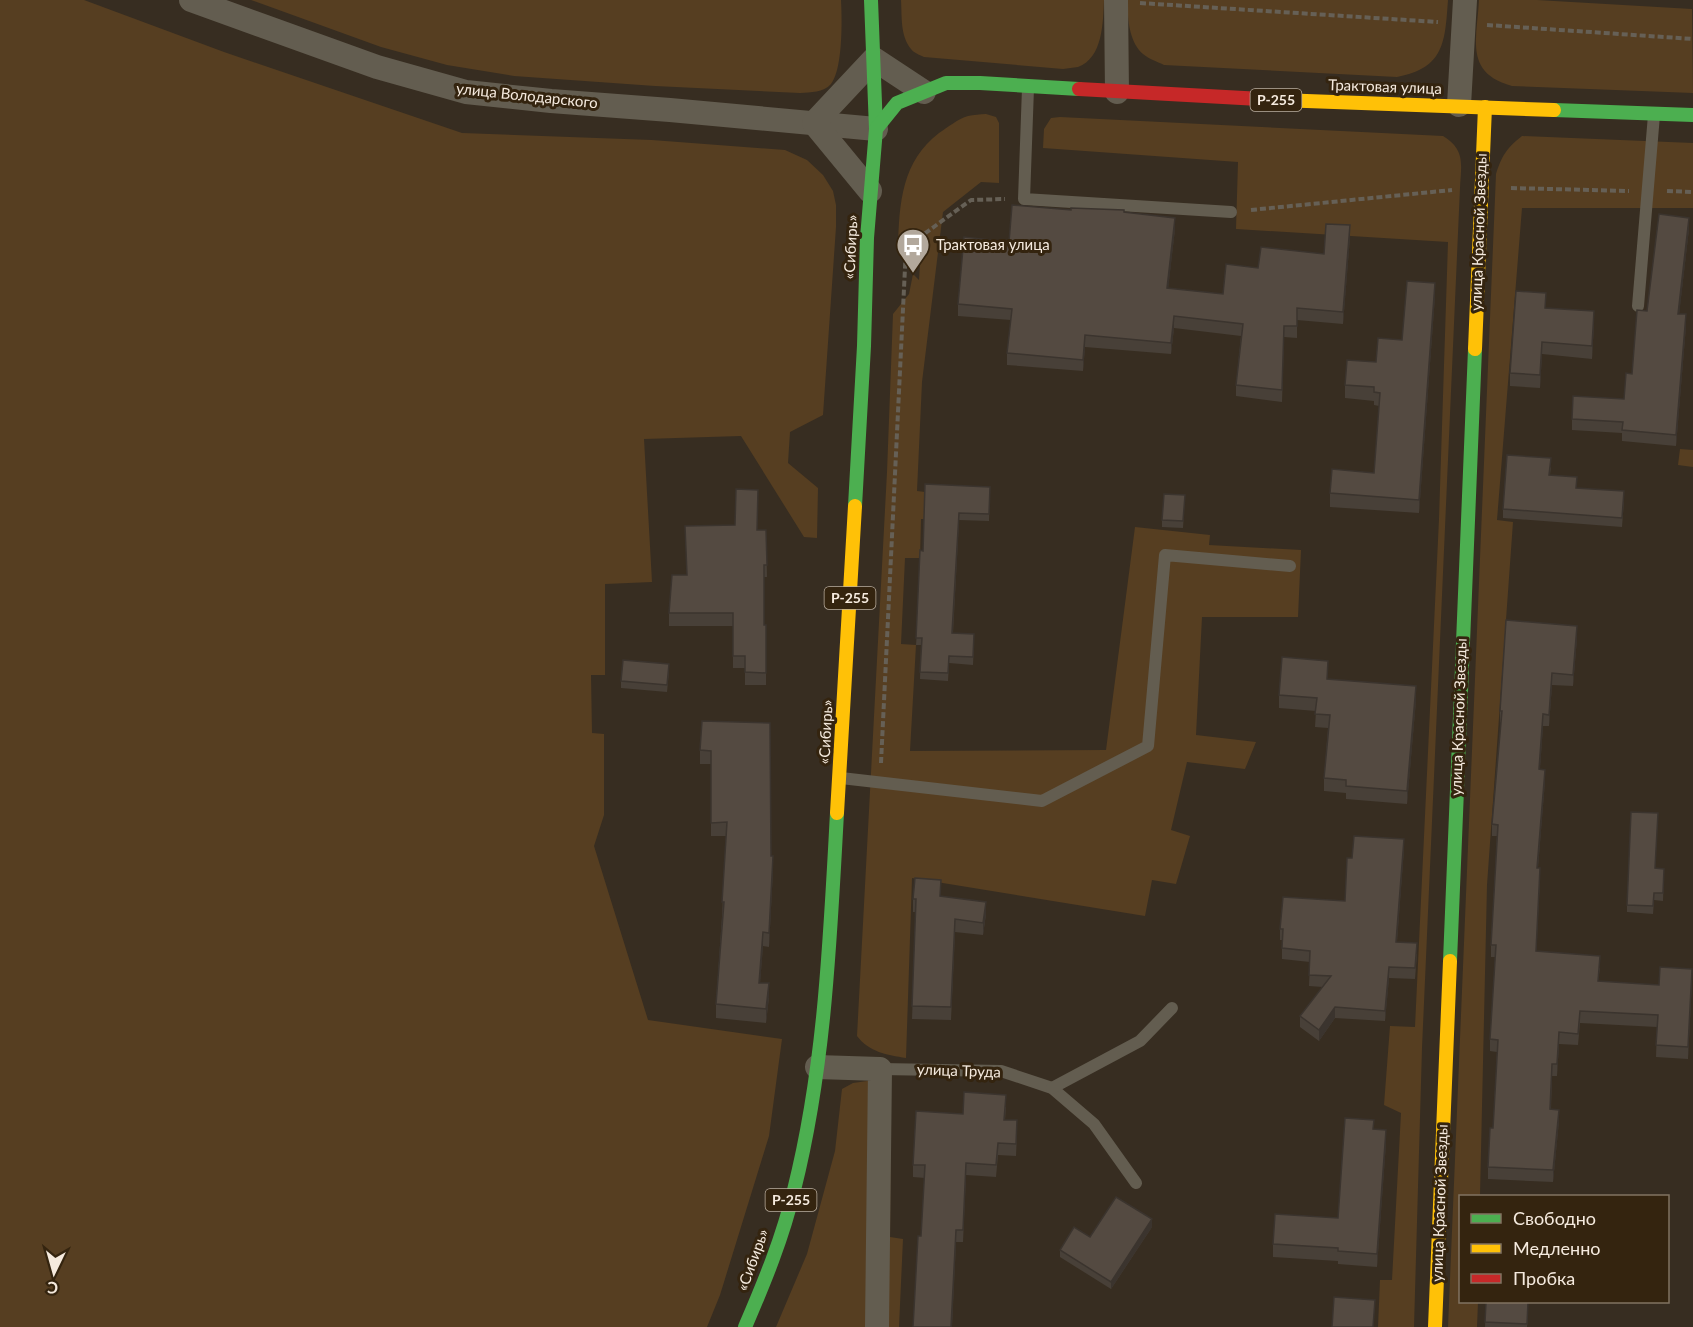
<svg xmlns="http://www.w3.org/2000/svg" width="1693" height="1327" viewBox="0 0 1693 1327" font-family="Lato,sans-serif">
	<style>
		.green { fill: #563e21 }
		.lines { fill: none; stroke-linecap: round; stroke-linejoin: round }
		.path { stroke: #666056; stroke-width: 4; stroke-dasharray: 6 3; stroke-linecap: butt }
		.lane { stroke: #635d50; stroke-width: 12 }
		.street { stroke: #635d50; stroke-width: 24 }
		.fast { stroke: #4caf50; stroke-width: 14 }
		.slow { stroke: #ffc107; stroke-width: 14 }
		.jam { stroke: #c62828; stroke-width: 14 }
		.wall { fill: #484038 }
		.shaded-wall { fill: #3b342e }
		.building { fill: #544a41; stroke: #3b342e; stroke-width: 1.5 }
		.labels { text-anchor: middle; stroke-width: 6; stroke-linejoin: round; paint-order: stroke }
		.shield { fill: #34240f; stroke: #bbafa0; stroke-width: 1.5 }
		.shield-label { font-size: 14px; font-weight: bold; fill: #f5eade }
		.street-label { font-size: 15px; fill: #f5eade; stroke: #34240f }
		.poi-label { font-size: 15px; fill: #f5eade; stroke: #34240f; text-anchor: start }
	</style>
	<rect width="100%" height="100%" fill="#372d21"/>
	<g class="green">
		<path d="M0,0H84L224,52L462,133L652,140L785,150L807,160L823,175L833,191L836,205V227L823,415L790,432L788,463L818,488L817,538L804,537L741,436L644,439L652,582L605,584V675H591L592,733L604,734V815L594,846L648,1020L782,1039L769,1136L720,1295L707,1327H0Z"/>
		<path d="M251,0H841C842,19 843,69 831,84C823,93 811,92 800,93L655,86L514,76L447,65L381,47Z"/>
		<path d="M901,0H1104C1103,22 1103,58 1078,67C1073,68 1068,68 1063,69L924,57C920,55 914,53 911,49C900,36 902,16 901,0Z"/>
		<path d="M1128,0H1448C1445,41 1445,68 1397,77L1164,65C1158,62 1149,59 1143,54C1129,42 1127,17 1128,0Z"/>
		<path d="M1479,0H1537L1692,9L1693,93L1512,86C1464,73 1477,39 1479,0Z"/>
		<path d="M986,114L996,117L999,123V183L981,182L943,212L922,382L917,491L925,492L924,519H921L920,558H905L901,644L916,645L910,751L1106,750L1135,527L1210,535L1209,545L1301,550L1298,617H1202L1196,735L1256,742L1245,769L1187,762L1171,830L1190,836L1176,884L1152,880L1145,916L912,878L906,1058C887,1055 869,1052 857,1036L887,472L893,314L909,294L913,274L919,280L920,263L911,262V254L898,247C899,203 902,161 939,133C948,127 958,119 968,116C974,115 980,114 986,114Z"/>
		<path d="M1060,117L1443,136C1466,150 1461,165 1460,188L1422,1048L1414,1327H1378L1380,1280H1392L1401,1113L1384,1105L1390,1026L1415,1027L1439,519L1448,242L1236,229L1238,162L1043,148L1044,129L1051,118Z"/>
		<path d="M1522,136L1693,143V208H1522L1497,520L1513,522L1487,885L1480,1196H1460V1302H1478L1477,1327H1448L1496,174C1502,155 1507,148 1522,136Z"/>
		<path d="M1680,449L1693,450V467L1678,465Z"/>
		<path d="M867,1081L891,1082L890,1237L903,1239L899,1327H776L807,1254L835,1151L842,1089L853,1083Z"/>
	</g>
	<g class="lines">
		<g class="path">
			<path d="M1140,3L1438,22"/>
			<path d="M1487,25L1693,39"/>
			<path d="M1511,188L1629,191"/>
			<path d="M1667,191L1693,192"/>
			<path d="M1251,210L1452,190"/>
			<path d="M881,763L906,247L971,200L1005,199"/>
		</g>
		<g class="lane">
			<path d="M1028,88L1024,199L1231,212"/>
			<path d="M1638,306L1654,115"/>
			<path d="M841,778L1042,801L1148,746L1165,555L1290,566"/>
			<path d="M880,1069L1001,1071L1052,1088L1094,1124L1136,1183"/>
			<path d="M1052,1088L1140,1041L1172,1008"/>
		</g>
		<g class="street">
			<path d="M191,0L377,67L466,92L551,101L670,110L876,129"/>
			<path d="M1116,0L1117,92"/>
			<path d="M1459,105L1465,0"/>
			<path d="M870,191L814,123L874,59L924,92"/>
			<path d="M817,1067L880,1069L877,1327"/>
		</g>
		<g class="fast">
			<path d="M871,0L876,129"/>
			<path d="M1554,110L1693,115"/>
			<path d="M855,506L864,346L867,238L876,129L897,103L946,83H980L1079,89"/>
			<path d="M1450,961L1475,349"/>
			<path d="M745,1327C764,1283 783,1237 794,1190C825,1067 830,939 837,813"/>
		</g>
		<g class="slow">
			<path d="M1279,100L1554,110"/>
			<path d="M1475,349L1485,107"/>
			<path d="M837,813L855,506"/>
			<path d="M1435,1327L1450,961"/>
		</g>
		<path class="jam" d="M1079,89L1279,100"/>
	</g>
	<g class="wall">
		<path d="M1071,210L1124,212L1175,229L1168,288L1223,294L1258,268L1324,254L1350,237L1343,324L1297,320V338L1284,337L1282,402L1236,396V385L1241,336L1174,328L1171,354L1085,347L1083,371L1007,365V353L1011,320L958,316V304L1009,242Z"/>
		<path d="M1689,229L1679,314L1686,326L1676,446L1622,441V433L1572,430V419L1624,399L1632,374L1647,311Z"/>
		<path d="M1435,296L1419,513L1330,507V493L1374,473L1379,406L1374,405V401L1345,398V385L1376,362L1402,340Z"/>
		<path d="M1545,308L1594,324L1592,359L1542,354L1540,388L1510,386V373Z"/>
		<path d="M1551,467L1550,475L1577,488L1624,500L1622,527L1503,518V509Z"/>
		<path d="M925,484L990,487L989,521L959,520L953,633L974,642L973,665L949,663L948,681L920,679L921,645H916L923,551Z"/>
		<path d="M1185,495L1183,528L1162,527V520Z"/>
		<path d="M758,530H766L767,577H764V625H766V685H745V668H733V626H669V613L686,575Z"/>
		<path d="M1577,638L1573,686L1552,685L1549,726H1543L1540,769L1545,781L1538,868L1540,879L1536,951L1600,968L1598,981L1659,985L1692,980L1688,1059L1656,1057L1657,1027L1580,1023L1578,1045L1559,1044L1557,1076H1552L1551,1109L1559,1121L1553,1182L1488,1179V1167L1493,1128L1497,1052L1490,1051V1039L1496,957H1491V945L1497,836H1492V824L1501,723L1500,722V711Z"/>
		<path d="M669,671L667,692L621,688V681Z"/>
		<path d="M1328,679L1416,700L1407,804L1346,799V793L1324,791V778L1328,728L1315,727L1316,711L1279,708V695Z"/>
		<path d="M702,721L771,856L773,870L769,947L763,946L760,983L769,997L766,1023L716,1018V1004L722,916L726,836H711V764H700V750Z"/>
		<path d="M1404,849L1397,942L1417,954L1415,979L1389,978L1385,1021L1335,1018L1319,1041L1300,1027V1016L1323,987L1309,986L1310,962L1282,959V940H1280V929L1345,901L1352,858Z"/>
		<path d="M1656,868L1664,869L1663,901L1654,900L1653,914L1627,912V905Z"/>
		<path d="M941,896L986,914L983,935L955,932L951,1020L912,1019L916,912H913V899Z"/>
		<path d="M1006,1107L1005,1120L1017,1133L1016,1156L998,1155L996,1177L966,1175L963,1242H956L952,1327H913L921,1236L925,1178L913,1177V1165L963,1114Z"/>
		<path d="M1374,1129L1386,1143L1377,1267L1338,1264V1261L1273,1257V1244L1338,1218Z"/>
		<path d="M1152,1227L1111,1289L1060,1257V1250L1090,1237Z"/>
		<path d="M1486,1302L1528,1315L1527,1327H1485Z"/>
	</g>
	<g class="shaded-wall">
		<path d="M1175,218V229L1167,300V288Z"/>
		<path d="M1689,218V229L1678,325V314Z"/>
		<path d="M1350,225V237L1343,324V312Z"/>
		<path d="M1435,283V296L1419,513V500Z"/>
		<path d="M1594,311V324L1592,359V346Z"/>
		<path d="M1686,314V326L1676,446V435Z"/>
		<path d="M1174,316V328L1171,354V343Z"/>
		<path d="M1085,335V347L1083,371V360Z"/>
		<path d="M1542,342V354L1540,388V375Z"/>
		<path d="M1577,626V638L1573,686V675Z"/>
		<path d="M1552,673V685L1549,726V715Z"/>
		<path d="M1416,686V700L1407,804V791Z"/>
		<path d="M1543,714V726L1539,781V769Z"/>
		<path d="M1545,770V781L1537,879V868Z"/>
		<path d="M1404,839V849L1396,953V942Z"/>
		<path d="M773,856V870L769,947V933Z"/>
		<path d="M1540,868V879L1536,963V951Z"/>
		<path d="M986,902V914L983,935V923Z"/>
		<path d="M763,932V946L759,996V983Z"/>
		<path d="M1389,967V978L1385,1021V1011Z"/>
		<path d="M1692,969V980L1688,1059V1047Z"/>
		<path d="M769,983V997L766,1023V1009Z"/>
		<path d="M1335,1007V1018L1319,1041V1030Z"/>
		<path d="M1559,1032V1044L1557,1076V1064Z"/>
		<path d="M1559,1110V1121L1553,1182V1170Z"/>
		<path d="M1386,1130V1143L1377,1267V1254Z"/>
		<path d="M1152,1219V1227L1111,1289V1282Z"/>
		<path d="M956,1230L952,1327H951Z"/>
	</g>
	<g class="building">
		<path d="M1012,205L1071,210V208L1124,210V212L1175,218L1167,288L1223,294L1226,264L1258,268L1261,247L1324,254L1326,224L1350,225L1343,312L1297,308V326H1284L1282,390L1236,385L1243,324L1174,316L1171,343L1085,335L1083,360L1007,353L1012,309L958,304L964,237L1009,242Z"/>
		<path d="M1659,214L1689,218L1678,314H1686L1676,435L1622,430L1623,422L1572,419L1573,396L1624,399L1626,373L1632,374L1637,310L1647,311Z"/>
		<path d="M1407,281L1435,283L1419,500L1330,493L1332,469L1374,473L1380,393L1374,392V387L1345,385L1347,360L1376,362L1378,338L1402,340Z"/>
		<path d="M1516,291L1546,293L1545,308L1594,311L1592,346L1542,342L1540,375L1510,373Z"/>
		<path d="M1507,455L1551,458L1549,475L1577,477L1576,488L1624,491L1622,518L1503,509Z"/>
		<path d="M925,484L990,487L989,514L959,513L952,633L974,634L973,657L949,656L948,673L920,672L922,638H916L920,550L923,551Z"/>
		<path d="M736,489L758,490L757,530H766L767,565H764V625H766V673L745,672V656H733V613H669L672,575H687L685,526L735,525Z"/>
		<path d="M1164,494L1185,495L1183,521L1162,520Z"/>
		<path d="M1506,620L1577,626L1573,675L1552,673L1549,715L1543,714L1539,769L1545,770L1537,868H1540L1536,951L1600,956L1598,981L1659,985L1660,967L1692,969L1688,1047L1656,1045L1658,1015L1580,1011L1578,1034L1559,1032L1557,1064H1552L1550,1109L1559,1110L1553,1170L1488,1167L1490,1128H1493L1498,1040L1490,1039L1496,945H1491L1498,825L1492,824L1502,711H1500Z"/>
		<path d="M1282,657L1328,661L1327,679L1416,686L1407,791L1346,786V780L1324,778L1330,715L1315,714L1317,698L1279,695Z"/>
		<path d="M623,660L669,664L667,685L621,681Z"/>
		<path d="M702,721L770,723L771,856H773L769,933L763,932L759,983H769L766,1009L716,1004L724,902H722L727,822L711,823V751L700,750Z"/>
		<path d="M1631,812L1658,813L1655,868L1664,869L1663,893H1654L1653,906L1627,905Z"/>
		<path d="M1354,836L1404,839L1396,942L1417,943L1415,968L1389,967L1385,1011L1335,1007L1319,1030L1300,1016L1331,976L1309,975L1310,951L1282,948L1283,929H1280L1283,897L1345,901L1347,858H1352Z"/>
		<path d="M915,878L941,880L940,896L986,902L983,923L955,919L951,1007L912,1006L916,899H913Z"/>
		<path d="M964,1092L1006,1095L1004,1120H1017L1016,1144L998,1143L996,1165L966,1163L963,1230H956L951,1327H913L918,1236H921L925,1165H913L916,1111L963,1114Z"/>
		<path d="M1345,1118L1374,1120L1373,1129L1386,1130L1377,1254L1338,1251V1248L1273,1244L1275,1214L1338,1218Z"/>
		<path d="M1116,1197L1152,1219L1111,1282L1060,1250L1074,1227L1090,1237Z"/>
		<path d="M1334,1297L1375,1300L1373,1327H1332Z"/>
		<path d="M1486,1302H1528L1527,1324L1485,1322Z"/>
	</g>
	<defs>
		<g id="bus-pin" transform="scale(1.725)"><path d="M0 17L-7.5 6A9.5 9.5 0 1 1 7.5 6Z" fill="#b2a89c" stroke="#34240f"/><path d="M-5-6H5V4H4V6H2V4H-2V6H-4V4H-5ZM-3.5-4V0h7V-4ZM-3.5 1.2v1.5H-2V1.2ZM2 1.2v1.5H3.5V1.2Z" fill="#fff"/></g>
	</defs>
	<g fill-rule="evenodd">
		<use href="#bus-pin" x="913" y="245"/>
	</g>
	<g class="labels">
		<g class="shield">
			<rect x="1250.5" y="89" width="51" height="22" rx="4.5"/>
			<rect x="824.5" y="587" width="51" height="22" rx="4.5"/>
			<rect x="765.5" y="1189" width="51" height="22" rx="4.5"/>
		</g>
		<g class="shield-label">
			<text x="1276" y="105">Р-255</text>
			<text x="850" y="603">Р-255</text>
			<text x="791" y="1205">Р-255</text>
		</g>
		<g class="street-label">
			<text transform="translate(1385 87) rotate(2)" y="5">Трактовая улица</text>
			<text transform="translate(527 96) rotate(6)" y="5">улица Володарского</text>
			<text transform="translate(1479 232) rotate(-88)" y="5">улица Красной Звезды</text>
			<text transform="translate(851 247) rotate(-87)" y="5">«Сибирь»</text>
			<text transform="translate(1459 717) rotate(-88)" y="5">улица Красной Звезды</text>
			<text transform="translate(826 732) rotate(-87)" y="5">«Сибирь»</text>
			<text transform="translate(959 1071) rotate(2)" y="5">улица Труда</text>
			<text transform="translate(1440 1203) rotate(-88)" y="5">улица Красной Звезды</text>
			<text transform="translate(753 1260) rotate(-70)" y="5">«Сибирь»</text>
		</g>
		<g class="poi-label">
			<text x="936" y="250">Трактовая улица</text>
		</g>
	</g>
	<rect x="1459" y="1195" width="210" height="108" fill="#34240f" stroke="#817362" stroke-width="1.5"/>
	<rect x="1471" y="1214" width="30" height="9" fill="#4caf50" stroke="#817362" stroke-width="1.5"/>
	<text x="1513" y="1225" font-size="18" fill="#f5eade">Свободно</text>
	<rect x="1471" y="1244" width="30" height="9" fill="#ffc107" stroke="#817362" stroke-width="1.5"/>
	<text x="1513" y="1255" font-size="18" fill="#f5eade">Медленно</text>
	<rect x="1471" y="1274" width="30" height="9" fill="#c62828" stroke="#817362" stroke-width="1.5"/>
	<text x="1513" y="1285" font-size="18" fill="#f5eade">Пробка</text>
	<g transform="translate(54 1273) rotate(185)" stroke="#34240f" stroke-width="4.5" paint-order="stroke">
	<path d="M0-4.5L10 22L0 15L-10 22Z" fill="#f5eade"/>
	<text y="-9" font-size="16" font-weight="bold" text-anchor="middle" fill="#f5eade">С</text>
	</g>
</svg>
